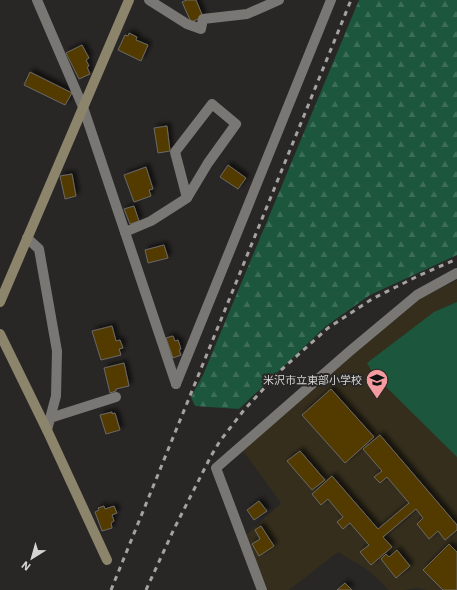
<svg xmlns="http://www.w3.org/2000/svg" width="457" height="590" viewBox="0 0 457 590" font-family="'IBM Plex Sans','Noto Sans JP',sans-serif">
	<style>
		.education { fill: #352e1d }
		.forest { fill: url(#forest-firs) }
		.pitch { fill: #1c563c }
		.building { fill: #533b00; stroke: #6a6966; filter: url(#shadow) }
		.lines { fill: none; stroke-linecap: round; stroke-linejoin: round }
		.street { stroke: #797774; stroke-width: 10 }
		.secondary { stroke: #8c846b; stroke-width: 10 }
		.rail { stroke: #a4a3a1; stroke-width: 3; stroke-dasharray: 5 5; stroke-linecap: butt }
		.labels { text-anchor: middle; stroke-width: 4; stroke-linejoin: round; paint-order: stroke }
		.poi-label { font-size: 11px; fill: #d5d4d3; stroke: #292725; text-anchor: end }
	</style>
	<defs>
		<pattern id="forest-firs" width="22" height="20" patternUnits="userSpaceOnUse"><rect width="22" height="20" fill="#1c563c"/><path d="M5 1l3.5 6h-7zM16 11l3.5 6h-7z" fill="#3c6d57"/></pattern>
		<filter id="shadow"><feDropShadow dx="3.5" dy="-3.5" stdDeviation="2" flood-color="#0009"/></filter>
	</defs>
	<rect width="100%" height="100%" fill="#292725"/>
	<path class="education" d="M457,280V590H427L417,588L403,590H389L368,570L338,552L289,590H268L246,535L281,503L241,448L421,298Z"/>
	<path class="forest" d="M359,0H457V255L370,295L326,326L239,409L195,406L191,397L203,375Z"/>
	<path class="pitch" d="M457,302V457L374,375L367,363L434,312Z"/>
	<g class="building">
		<path d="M187,0H196L203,17L191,22L182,2Z"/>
		<path d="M129,33L137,37L136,40L148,45L141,61L118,50L125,35L128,36Z"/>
		<path d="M82,45L89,58L86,60L89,66L87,67L90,74L79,79L66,53Z"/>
		<path d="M30,72L72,93L65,105L24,85Z"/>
		<path d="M167,126L170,151L158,153L154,128Z"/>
		<path d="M228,165L246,178L238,189L220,177Z"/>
		<path d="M146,167L153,189L149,190L151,196L134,202L124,175Z"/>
		<path d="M72,174L76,196L65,199L60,176Z"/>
		<path d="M134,206L139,221L130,224L124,209Z"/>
		<path d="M164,245L168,258L148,263L145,250Z"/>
		<path d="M112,326L116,341L120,340L123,348L119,349L121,355L101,360L92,331Z"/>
		<path d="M173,336L175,341L178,340L181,349L179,350L181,355L173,358L166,338Z"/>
		<path d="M124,363L129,386L116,389V391L110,393L104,368Z"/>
		<path d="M331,389L374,437L345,463L302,415Z"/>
		<path d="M112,412V414L115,413L120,430L106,434L100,415Z"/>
		<path d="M380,435L457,525V530L445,540L438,531L429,539L417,524L423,518L416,509L383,537L392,547L371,565L360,552L369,545L350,523L343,529L337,522L343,517L328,499L321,505L312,494L332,476L378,529L409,503L387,477L380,483L374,477L382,471L363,449Z"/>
		<path d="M300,451L325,480L312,490L287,461Z"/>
		<path d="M259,501L267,511L254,520L247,510Z"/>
		<path d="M104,506L105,509L114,506L117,513L112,515L114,521L111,523L112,528L102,531L95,512L99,510L98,508Z"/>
		<path d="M261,526L274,546L259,556L252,544L260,539L255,530Z"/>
		<path d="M449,544L457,552V590H443L423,570Z"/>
		<path d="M397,550L410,566L396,578L381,559L386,554L389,557Z"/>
		<path d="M345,583L352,590H337Z"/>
	</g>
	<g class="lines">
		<g class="street">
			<path d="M37,0L83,107L176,384"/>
			<path d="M149,0L187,24L201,29L203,19L247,14L279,0"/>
			<path d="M125,232L151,221L187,198L175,152L212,104L236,124L208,163L187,198"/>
			<path d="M27,238L39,249L57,351L56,396L47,430"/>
			<path d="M176,384L331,0"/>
			<path d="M50,418L116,397"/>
			<path d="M262,590L216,468L350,351L417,295L457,273"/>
		</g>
		<g class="secondary">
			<path d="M0,302L129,0"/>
			<path d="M0,334L47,430L107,560"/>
		</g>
		<g class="rail">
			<path d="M111,590L351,0"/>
			<path d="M146,590L174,529L211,456L220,441L244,410L280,371L328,328L372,299L418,276L457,259"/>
		</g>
	</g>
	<defs>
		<g id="school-pin" transform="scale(1.15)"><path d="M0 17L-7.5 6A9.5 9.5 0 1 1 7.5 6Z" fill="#f49b9f" stroke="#292725"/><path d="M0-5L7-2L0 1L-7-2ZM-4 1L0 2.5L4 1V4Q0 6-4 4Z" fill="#111"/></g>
	</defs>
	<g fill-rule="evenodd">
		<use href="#school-pin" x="377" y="380"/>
	</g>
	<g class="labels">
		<g class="poi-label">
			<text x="362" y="384">米沢市立東部小学校</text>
		</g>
	</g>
	<g transform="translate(32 558) rotate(217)" stroke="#292725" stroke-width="3" paint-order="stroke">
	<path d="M0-3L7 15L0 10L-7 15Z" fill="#d5d4d3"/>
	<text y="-6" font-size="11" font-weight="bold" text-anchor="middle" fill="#d5d4d3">N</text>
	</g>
</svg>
